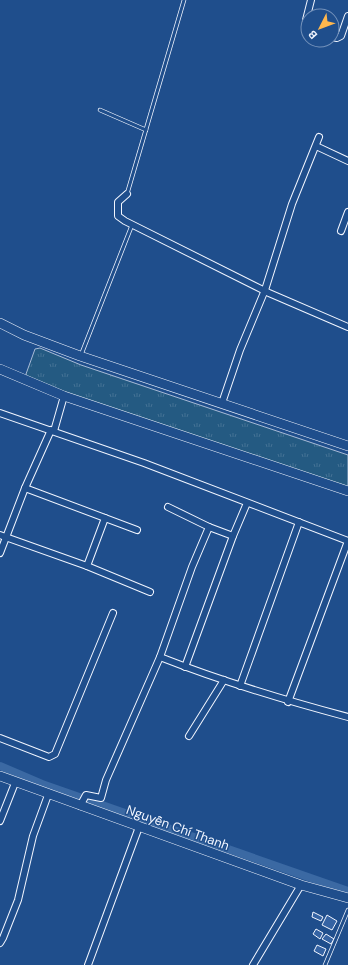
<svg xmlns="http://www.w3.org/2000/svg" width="348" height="965" viewBox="0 0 348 965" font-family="'DM Sans',sans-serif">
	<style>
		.grass { fill: url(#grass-tufts); stroke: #a8bbd7 }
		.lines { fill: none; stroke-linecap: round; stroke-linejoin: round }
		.canal { stroke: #3b69a3; stroke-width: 8 }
		.building { fill: #3563a3; stroke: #f2f6ff }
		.lane-casing { stroke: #f2f6ff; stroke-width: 4.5 }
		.street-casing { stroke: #f2f6ff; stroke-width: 8 }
		.secondary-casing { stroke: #f2f6ff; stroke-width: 10 }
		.lane { stroke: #1f4e8c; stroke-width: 3 }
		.street { stroke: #1f4e8c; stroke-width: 6 }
		.secondary { stroke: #1f4e8c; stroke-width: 9 }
		.labels { text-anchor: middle; stroke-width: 3; stroke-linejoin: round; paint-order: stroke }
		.street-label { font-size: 13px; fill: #f2f6ff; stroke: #1f4e8c }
	</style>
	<defs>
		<pattern id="grass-tufts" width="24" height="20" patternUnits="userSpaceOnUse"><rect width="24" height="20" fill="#245a82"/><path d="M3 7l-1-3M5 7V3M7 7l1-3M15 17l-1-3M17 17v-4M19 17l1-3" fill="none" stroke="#447295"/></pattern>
	</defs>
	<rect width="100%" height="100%" fill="#1f4e8c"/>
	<path class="grass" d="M40,348L81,365L348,455V488L69,395L27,377L26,374L35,349Z"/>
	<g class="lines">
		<path class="canal" d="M0,766L42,784L348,891"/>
	</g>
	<g class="building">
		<path d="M313,912L323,917L321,921L312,917Z"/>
		<path d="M327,915L337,921L332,930L322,925Z"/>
		<path d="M316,929L323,933L320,939L313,934Z"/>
		<path d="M326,934L334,939L331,944L322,939Z"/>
		<path d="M317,945L326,949L323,956L314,951Z"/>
	</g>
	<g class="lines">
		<g class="lane-casing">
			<g id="lane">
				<path d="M100,110L146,130"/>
				<path d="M127,194L184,0"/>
				<path d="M81,355L132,225"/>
				<path d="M325,965L348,910"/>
			</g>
		</g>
		<g class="street-casing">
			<g id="street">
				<path d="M308,27L306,20L311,0"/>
				<path d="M332,37L337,38L341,36L348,16"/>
				<path d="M316,146L348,161"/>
				<path d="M127,194L118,202V216L125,221L269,293L348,327"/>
				<path d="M341,231L348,212"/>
				<path d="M222,403L240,350L265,290L292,204L319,137"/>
				<path d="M0,413L144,463L348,541"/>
				<path d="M54,431L64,396"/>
				<path d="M25,488L137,530"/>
				<path d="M168,507L209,527L233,536"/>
				<path d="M0,535L87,566L150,592"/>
				<path d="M0,553L25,488L51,430"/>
				<path d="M87,566L105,518"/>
				<path d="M160,657C221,681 284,700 348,717"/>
				<path d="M185,667L233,536L247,503"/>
				<path d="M240,686L299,522"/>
				<path d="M288,702L348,541"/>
				<path d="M189,736L224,680"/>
				<path d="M0,738L49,757L55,754L113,613"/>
				<path d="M80,806L86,795L101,798L106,780L160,657L192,567L209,527"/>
				<path d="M0,821L15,783"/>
				<path d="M0,943L3,938L18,900L33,836L48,795"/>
				<path d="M88,965L139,827"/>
				<path d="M253,965L301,885"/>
			</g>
		</g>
		<g class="secondary-casing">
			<g id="secondary">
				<path d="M0,323L24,335L80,356L348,446"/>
				<path d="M0,369L64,396L348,491"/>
				<path d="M0,776L301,885L348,898"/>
			</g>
		</g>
		<use href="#lane" class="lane"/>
		<use href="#street" class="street"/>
		<use href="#secondary" class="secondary"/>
	</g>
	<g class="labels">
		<g class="street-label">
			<text transform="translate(178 827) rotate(20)" y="5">Nguyễn Chí Thanh</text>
		</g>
	</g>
	<g transform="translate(320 28) rotate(228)"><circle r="19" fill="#1f4e8c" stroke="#7391ba"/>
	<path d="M0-3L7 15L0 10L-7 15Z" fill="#ffb74d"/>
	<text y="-6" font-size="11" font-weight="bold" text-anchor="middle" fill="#f2f6ff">B</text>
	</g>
</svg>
